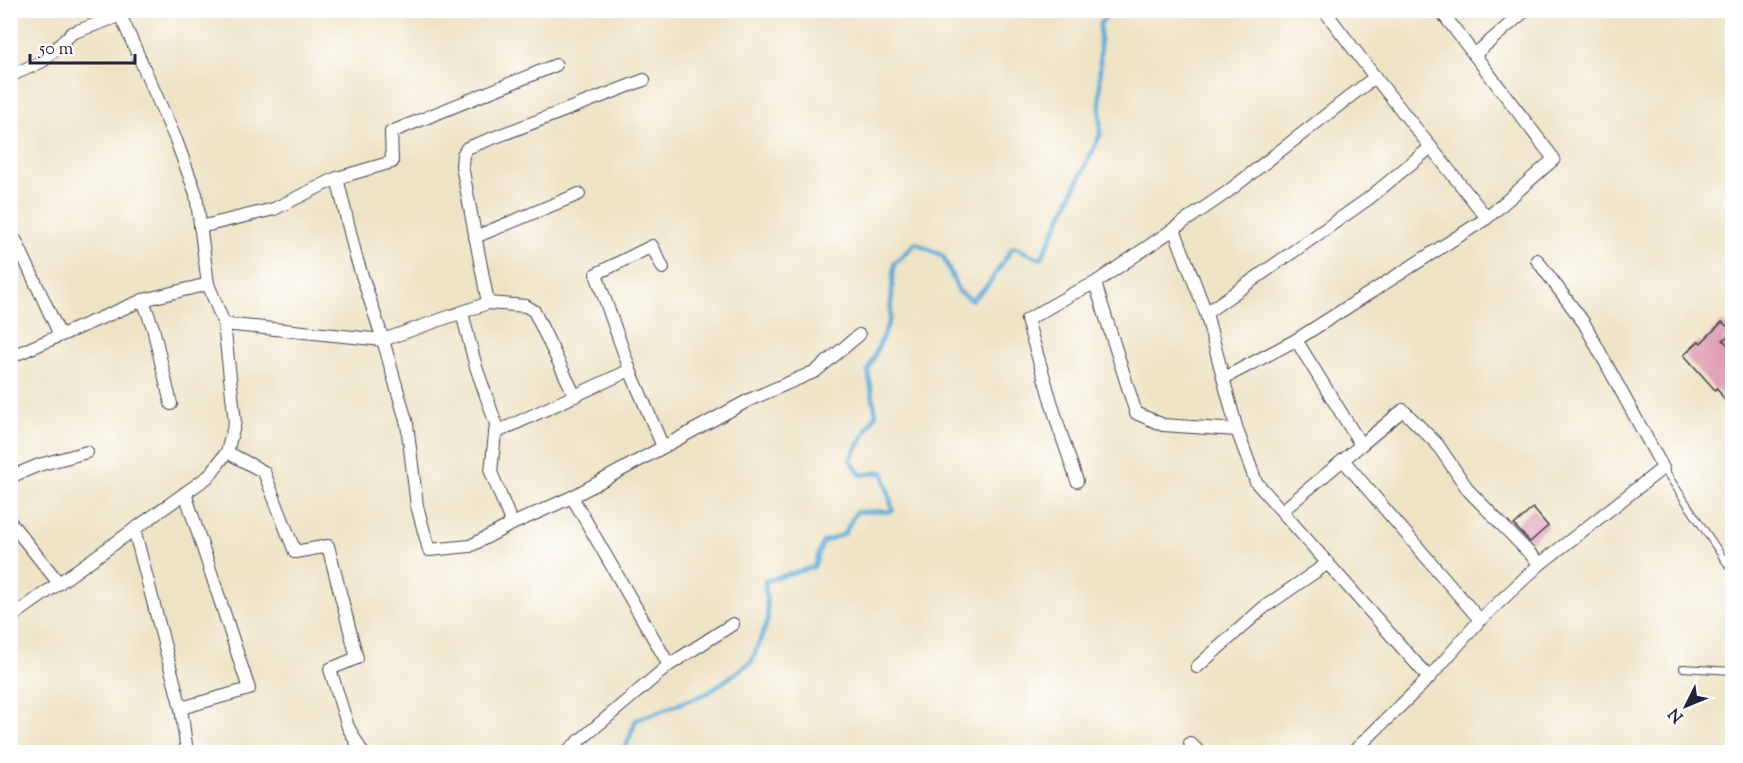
<svg xmlns="http://www.w3.org/2000/svg" width="1743" height="763" viewBox="0 0 1743 763" font-family="'Sorts Mill Goudy',serif">
	<style>
		.lines { fill: none; stroke-linecap: round; stroke-linejoin: round }
		.stream { stroke: #5cacd6; stroke-width: 4.5 }
		.building { fill: #de9db2 }
		.service-casing { stroke: #413f50; stroke-width: 8 }
		.minor-casing { stroke: #413f50; stroke-width: 14 }
		.service { stroke: #fff; stroke-width: 6 }
		.minor { stroke: #fff; stroke-width: 12 }
	</style>
	<rect width="100%" height="100%" fill="#fff"/>
	<filter id="ink" filterUnits="userSpaceOnUse"><feTurbulence type="fractalNoise" baseFrequency=".0167" numOctaves="2"/><feDisplacementMap in="SourceGraphic" scale="12" xChannelSelector="R" yChannelSelector="G"/><feConvolveMatrix kernelMatrix="1 2 1 2 8 2 1 2 1" color-interpolation-filters="sRGB"/></filter>
	<filter id="wash" filterUnits="userSpaceOnUse"><feTurbulence type="fractalNoise" baseFrequency=".008" numOctaves="4" result="noise"/><feDisplacementMap in="SourceGraphic" scale="24" xChannelSelector="R" yChannelSelector="G"/><feGaussianBlur stdDeviation="1.35" result="paint"/><feColorMatrix in="noise" values="0 0 0 0 0 0 0 0 0 0 0 0 0 0 0 0 0 1.4 0 .05"/><feComposite in="paint" operator="in"/></filter>
	<g filter="url(#wash)">
		<rect width="100%" height="100%" fill="#eee3c5"/>
		<g class="lines">
			<path class="stream" d="M624,752L636,720L708,693L752,661L768,620L765,581L814,567L823,542L844,534L856,512L893,511L883,472L861,475L850,460L876,414L868,371L890,319L894,264L916,243L943,256L959,292L972,300L988,285L1013,247L1041,259L1100,135V24L1110,10"/>
		</g>
		<g id="blocks">
			<g class="building">
				<path d="M1722,322L1732,330V333L1723,340L1732,349V412L1717,388L1715,390L1684,355L1699,341L1701,343Z"/>
				<path d="M1533,508L1548,526L1530,542L1514,525Z"/>
			</g>
		</g>
	</g>
	<g filter="url(#ink)">
		<use href="#blocks" fill-opacity="0" stroke="#413f50" stroke-width="1.5"/>
		<g class="lines">
			<g class="service-casing">
				<g id="service">
					<path d="M1663,468L1732,571"/>
					<path d="M1683,668L1732,671"/>
				</g>
			</g>
			<g class="minor-casing">
				<g id="minor">
					<path d="M1324,10L1375,77L1226,193L1095,283L1136,413L1163,425L1237,430L1256,482L1429,678L1353,752"/>
					<path d="M1474,55L1526,10"/>
					<path d="M556,65L391,132L392,162L337,178L356,257L383,340L407,424L417,506L429,550L470,546L512,524L572,497L749,400L816,371L859,335"/>
					<path d="M10,76L43,61L72,33L119,16"/>
					<path d="M1375,77L1487,218L1554,159L1440,10"/>
					<path d="M200,227L274,209L337,178"/>
					<path d="M1174,229L1206,313L1237,430"/>
					<path d="M10,234L16,241L60,335"/>
					<path d="M475,237L579,194"/>
					<path d="M1537,260L1584,323L1663,468L1540,564"/>
					<path d="M143,300L153,328L171,404"/>
					<path d="M488,303L526,306L534,311L575,396"/>
					<path d="M462,313L476,367L496,424L491,472L512,524"/>
					<path d="M1206,313L1368,199L1431,147"/>
					<path d="M224,324L383,340L488,303L462,166L463,155L467,148L644,80"/>
					<path d="M1296,340L1487,218"/>
					<path d="M10,357L143,300L208,284"/>
					<path d="M630,370L663,447"/>
					<path d="M1224,378L1296,340L1361,445L1282,511"/>
					<path d="M495,433L630,370L596,274L652,246L663,268"/>
					<path d="M1361,445L1403,410L1437,444L1469,491L1540,564L1480,620L1429,678"/>
					<path d="M227,452L264,472L295,552L328,546L357,658L330,669L348,727L362,752"/>
					<path d="M1343,460L1480,620"/>
					<path d="M10,477L39,465L87,452"/>
					<path d="M1077,481L1058,425L1027,320L1072,294L1095,283"/>
					<path d="M572,497L669,665"/>
					<path d="M10,522L59,583"/>
					<path d="M134,529L181,708L187,752"/>
					<path d="M10,618L209,476L227,452L235,422L224,324L208,284L196,194L176,140L118,10"/>
					<path d="M1197,667L1263,608L1328,563"/>
					<path d="M181,708L249,689L185,493"/>
					<path d="M1190,743L1199,752"/>
					<path d="M566,752L669,665L733,624"/>
				</g>
			</g>
			<use href="#service" class="service"/>
			<use href="#minor" class="minor"/>
		</g>
	</g>
	<rect width="1743" height="763" fill="none" stroke="#fff" stroke-width="36"/>
	<g transform="translate(1686 706) rotate(227)" stroke="#ffffff" stroke-width="4.5" paint-order="stroke">
	<path d="M0-4.5L10 22L0 15L-10 22Z" fill="#22223b"/>
	<text y="-9" font-size="16" font-weight="bold" text-anchor="middle" fill="#22223b">N</text>
	</g>
	<path d="M30 54v9h105v-9" fill="none" stroke="#22223b" stroke-width="3"/>
	<text x="39" y="54" font-size="18" fill="#22223b" stroke="#ffffff" stroke-width="4.5" paint-order="stroke">50 m</text>
</svg>
